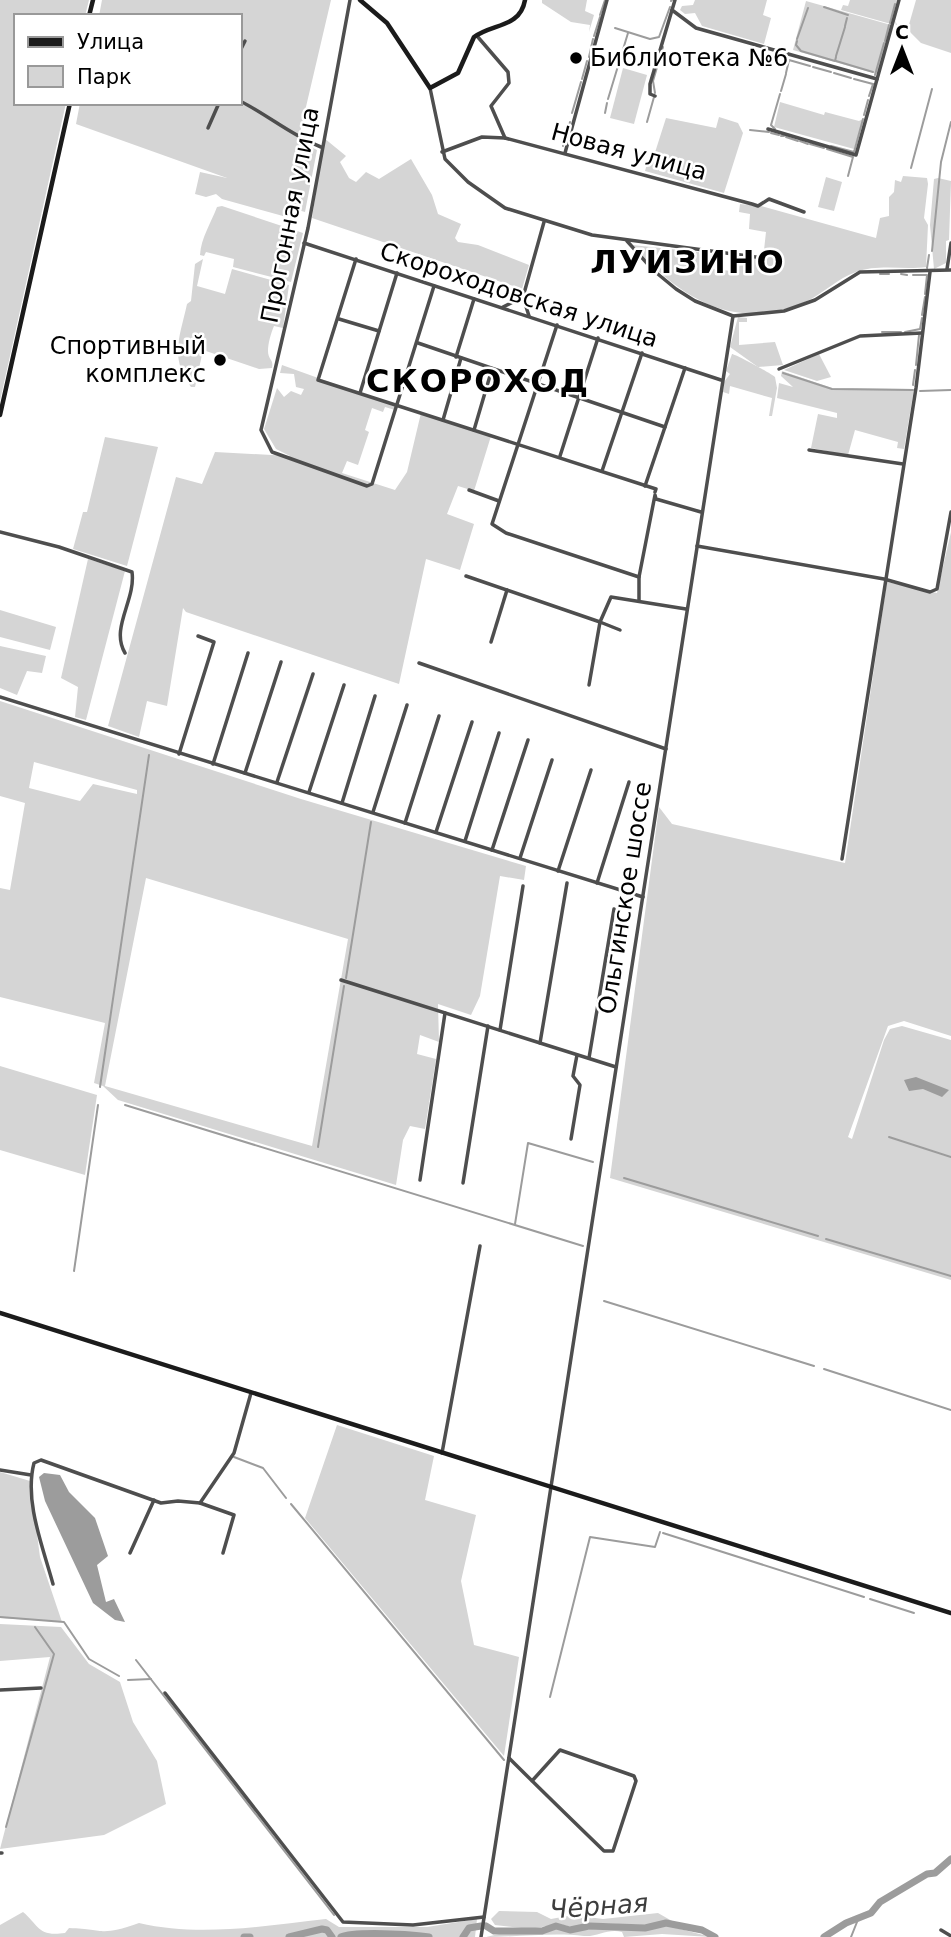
<svg xmlns="http://www.w3.org/2000/svg" width="951" height="1937" viewBox="0 0 951 1937" font-family="'DejaVu Sans',sans-serif">
	<style>
		.green { fill: #d5d5d5; fill-rule: evenodd }
		.water { fill: #9c9c9c }
		.lines { fill: none; stroke-linecap: round; stroke-linejoin: round }
		.stream { stroke: #9c9c9c; stroke-width: 2 }
		.river { stroke: #9c9c9c; stroke-width: 7 }
		.street { stroke: #4e4e4e; stroke-width: 3.5 }
		.secondary { stroke: #1b1b1b; stroke-width: 4.5 }
		.poi-dot { fill: #000; stroke: #fff; stroke-width: 2.5 }
		.labels { text-anchor: middle; stroke-width: 5; stroke-linejoin: round; paint-order: stroke }
		.poi-label { font-size: 24px; fill: #000; stroke: #fff; text-anchor: start }
		.street-label { font-size: 24px; fill: #000; stroke: #fff }
		.water-label { font-size: 26px; font-style: italic; fill: #3d3d3d; stroke: #fff }
		.district-label { font-size: 32px; font-weight: bold; letter-spacing: 2px; fill: #000; stroke: #fff }
	</style>
	<rect width="100%" height="100%" fill="#fff"/>
	<g class="green">
		<path d="M0,0H89L85,16H16V103H66L0,401Z"/>
		<path d="M102,0H331L298,141L317,150L305,212L298,210L283,216L222,199L216,194L206,197L195,194L200,172L227,178L76,124L80,103H240V16H99Z"/>
		<path d="M542,0H587L585,11L594,15L589,32L590,25L571,22L542,3Z"/>
		<path d="M695,0H767L763,15L771,18L764,44L702,26L695,13L685,14L680,10L682,6L693,5Z"/>
		<path d="M850,0H897L891,24L841,10L843,5L848,6Z"/>
		<path d="M916,0H951V53L921,43L910,32L896,26L895,20L897,25L908,28Z"/>
		<path d="M806,1L891,25L877,74L793,50Z"/>
		<path d="M623,68L647,75L634,124L610,118Z"/>
		<path d="M780,102L824,115L825,112L859,121L863,119L854,149L774,127Z"/>
		<path d="M719,117L738,123L743,133L724,193L645,171L647,164L651,165L666,118L716,128Z"/>
		<path d="M324,138L346,156L340,162L349,178L356,182L366,172L379,179L411,159L432,195L438,214L461,224L455,238L458,242L478,245L529,265L522,289L312,218Z"/>
		<path d="M903,176L927,178L928,184L924,218L928,225L926,267C904,270 877,264 856,272C838,278 823,294 805,302C732,333 680,297 632,245L699,252L700,255L707,252L710,254L708,268L738,272L741,258L763,259L766,232L749,229L750,214L739,212L740,204L761,206L876,238L880,218L889,216V197L894,192L895,180L901,182Z"/>
		<path d="M826,177L842,182L834,211L818,207Z"/>
		<path d="M938,178L951,181L949,240L946,241V263L934,269L930,225L934,179Z"/>
		<path d="M222,206L303,233L291,282L233,267L234,259L206,252L204,256L200,255C201,238 211,223 217,207Z"/>
		<path d="M203,259L197,286L225,294L232,269L289,285L283,328L274,326C271,333 268,343 268,351C268,360 274,359 272,368L259,369L203,350L195,387H191C169,357 180,337 187,304L191,301L195,264Z"/>
		<path d="M738,317L747,318V322H739V345L775,342L783,365L758,367L730,347Z"/>
		<path d="M732,354C735,354 772,374 775,377L777,388L772,416H769L772,398L730,386L729,394L723,392L724,382L730,374L726,371Z"/>
		<path d="M819,354L831,377L817,381L784,370Z"/>
		<path d="M282,365L396,406L395,410L385,407L383,412L372,408L365,430L369,432L358,465L347,461L342,473L395,490L407,472L421,413L491,436L474,491L458,486L447,514L474,524L460,570L426,559L399,684L186,612L183,608L167,706L147,701L139,737L108,726L176,477L202,484L215,452L290,456L276,449L264,429L277,388L284,397L291,391L301,395L304,389L296,387L294,374L280,373Z"/>
		<path d="M782,371L832,388L914,389L904,449L897,448L898,442L855,430L848,455L811,448L818,414L837,418V413L777,398L779,383L793,387L781,376Z"/>
		<path d="M105,437L158,447L127,566L73,549L83,512H87Z"/>
		<path d="M951,532V1036L904,1021L888,1026L848,1137L852,1139L884,1040L890,1029L902,1026L951,1040V1280L610,1178L659,807L672,824L845,863L887,582L937,593Z"/>
		<path d="M88,559L125,571L86,720L75,717L78,687L61,678Z"/>
		<path d="M0,610L56,627L50,650L0,637Z"/>
		<path d="M0,646L46,656L42,673L27,671L17,695L0,688Z"/>
		<path d="M0,701L301,799L526,866L524,880L500,876L480,996L471,1015L438,1004L439,1042L420,1035L417,1054L436,1059L425,1129L410,1126L403,1140L396,1185L118,1100L103,1086L94,1083L105,1023L0,997V888L10,890L25,803L0,796ZM34,762L137,790V794L93,784L80,801L29,788ZM146,878L348,939L312,1146L105,1086Z"/>
		<path d="M0,1066L97,1095L85,1175L0,1150Z"/>
		<path d="M337,1425L434,1456L425,1500L476,1515L461,1581L474,1645L519,1657L504,1756L305,1518Z"/>
		<path d="M0,1472L30,1481L40,1557L62,1622L0,1618Z"/>
		<path d="M0,1624L61,1627L89,1664L120,1682L133,1722L157,1761L166,1804L104,1835L0,1849L50,1657L0,1661Z"/>
		<path d="M499,1911L537,1912L551,1919L573,1915L603,1919L658,1913L672,1921L643,1925L595,1923L572,1927L559,1924L530,1929L495,1925L491,1919Z"/>
		<path d="M23,1912C39,1925 37,1937 65,1933L69,1928C105,1929 99,1937 139,1923C199,1937 264,1926 326,1919L339,1927H427L477,1919L475,1937H0V1925Z"/>
		<path d="M665,1925L711,1937L662,1934L624,1937L622,1932C608,1928 598,1937 584,1936C553,1932 520,1937 486,1937L512,1931L545,1932L555,1928L570,1931L624,1927L646,1929Z"/>
	</g>
	<g class="water">
		<path d="M916,1077L949,1090L942,1097L923,1089L909,1091L904,1080Z"/>
		<path d="M44,1473L60,1475L69,1492L95,1518L108,1556L97,1565L106,1602L114,1599L125,1622L115,1620L93,1603L45,1501L39,1477Z"/>
	</g>
	<g class="lines">
		<g class="stream">
			<path d="M671,1L672,0"/>
			<path d="M824,7L848,15"/>
			<path d="M600,15L605,0"/>
			<path d="M890,23L895,4"/>
			<path d="M845,26L847,18"/>
			<path d="M615,28L650,39L659,37L670,7"/>
			<path d="M594,36L600,17"/>
			<path d="M797,39L808,8"/>
			<path d="M797,41L796,45L801,51L835,61L836,57"/>
			<path d="M885,41L889,25"/>
			<path d="M836,56L845,27"/>
			<path d="M589,57L593,39"/>
			<path d="M836,61L873,72"/>
			<path d="M813,67L831,72"/>
			<path d="M786,73L789,60L810,66"/>
			<path d="M834,73L851,78"/>
			<path d="M875,75L884,43"/>
			<path d="M582,79L587,61"/>
			<path d="M854,79L873,84"/>
			<path d="M781,91L786,74"/>
			<path d="M655,93L653,81L663,47"/>
			<path d="M869,96L873,84"/>
			<path d="M608,99L628,33"/>
			<path d="M572,113L581,82"/>
			<path d="M605,113L607,103"/>
			<path d="M864,115L868,100"/>
			<path d="M647,122L654,97"/>
			<path d="M775,129L771,125L780,94"/>
			<path d="M750,130L769,132"/>
			<path d="M567,133L570,122"/>
			<path d="M771,133L779,135"/>
			<path d="M781,136H784"/>
			<path d="M786,137L798,141"/>
			<path d="M800,141L808,144"/>
			<path d="M810,144L824,148"/>
			<path d="M563,146L566,135"/>
			<path d="M831,146L854,152L863,119"/>
			<path d="M827,149L853,157L848,176"/>
			<path d="M911,168L932,89"/>
			<path d="M932,251L941,162L951,122"/>
			<path d="M927,268L929,255"/>
			<path d="M880,274H889"/>
			<path d="M901,274L907,275"/>
			<path d="M913,275H927L925,294"/>
			<path d="M922,315L925,297"/>
			<path d="M882,332H901"/>
			<path d="M905,332L920,329L922,318"/>
			<path d="M916,365L919,335"/>
			<path d="M783,373L832,389L913,390"/>
			<path d="M913,385L915,370"/>
			<path d="M920,391L951,390"/>
			<path d="M346,978L371,822"/>
			<path d="M100,1087L149,755"/>
			<path d="M125,1105L583,1246"/>
			<path d="M889,1137L951,1157"/>
			<path d="M318,1147L344,986"/>
			<path d="M624,1178L818,1236"/>
			<path d="M515,1224L528,1143L593,1162"/>
			<path d="M826,1239L951,1276"/>
			<path d="M74,1271L98,1105"/>
			<path d="M604,1301L814,1366"/>
			<path d="M824,1369L951,1410"/>
			<path d="M234,1457L263,1468L286,1498"/>
			<path d="M291,1504L504,1760"/>
			<path d="M663,1533L864,1597"/>
			<path d="M870,1599L914,1613"/>
			<path d="M0,1617L64,1622L89,1659L119,1676"/>
			<path d="M136,1660L334,1915"/>
			<path d="M128,1680L151,1679"/>
			<path d="M550,1697L590,1537L655,1547L660,1532"/>
			<path d="M6,1827L54,1654L35,1627"/>
			<path d="M851,1937L859,1917"/>
		</g>
		<g class="river">
			<path d="M486,1926L494,1931H542L556,1926L570,1930L589,1926L645,1928L666,1923L702,1930L715,1937"/>
			<path d="M244,1937H250"/>
			<path d="M289,1937L322,1929L327,1930L332,1937"/>
			<path d="M341,1937C353,1931 413,1934 429,1937"/>
			<path d="M463,1937L469,1928L481,1926"/>
			<path d="M824,1937L846,1923L871,1913L880,1902L927,1874L935,1873L951,1859"/>
		</g>
		<g class="street">
			<path d="M350,0L308,228L261,430L272,452L367,486L372,484L434,286"/>
			<path d="M672,10L696,28L877,79"/>
			<path d="M477,36L508,72L509,83L491,106L505,138"/>
			<path d="M240,51L245,41"/>
			<path d="M430,88L445,159L468,182L505,208L592,235L763,258"/>
			<path d="M655,96L650,94V84L675,0"/>
			<path d="M240,101C268,115 292,136 321,147"/>
			<path d="M208,128L219,103"/>
			<path d="M768,129L856,155L899,0"/>
			<path d="M442,152L482,137L505,138L752,204L758,206L769,199L804,212"/>
			<path d="M565,153L607,0"/>
			<path d="M627,241L653,270L676,289L695,301L733,316L784,311L815,300L860,272L951,270"/>
			<path d="M304,243L721,380"/>
			<path d="M356,259L318,380L656,489L655,492"/>
			<path d="M947,269L951,243"/>
			<path d="M503,307L523,297"/>
			<path d="M529,316L523,297L544,222"/>
			<path d="M339,319L379,331"/>
			<path d="M557,325L492,524L506,533L639,577"/>
			<path d="M418,343L665,427"/>
			<path d="M456,357L474,299"/>
			<path d="M779,369L860,336L922,333"/>
			<path d="M360,393L397,273"/>
			<path d="M443,420L461,358"/>
			<path d="M474,430L492,369"/>
			<path d="M809,450L903,464"/>
			<path d="M560,456L598,338"/>
			<path d="M602,471L642,353"/>
			<path d="M645,486L685,368"/>
			<path d="M469,490L499,501"/>
			<path d="M0,532L59,547L132,572C136,600 110,628 125,653"/>
			<path d="M697,546L884,579L930,592L937,589L951,512"/>
			<path d="M466,576L600,622L611,597L686,609"/>
			<path d="M639,600V577L655,495L656,499L701,512"/>
			<path d="M491,642L507,590"/>
			<path d="M419,663L666,749"/>
			<path d="M589,685L600,622L620,630"/>
			<path d="M0,697L643,897"/>
			<path d="M179,754L214,642L198,636"/>
			<path d="M213,764L248,653"/>
			<path d="M245,773L281,662"/>
			<path d="M277,782L313,674"/>
			<path d="M309,792L344,685"/>
			<path d="M342,803L375,696"/>
			<path d="M373,812L407,705"/>
			<path d="M405,823L439,716"/>
			<path d="M436,832L472,722"/>
			<path d="M465,841L499,733"/>
			<path d="M492,850L528,740"/>
			<path d="M520,858L552,760"/>
			<path d="M842,859L916,388L930,272"/>
			<path d="M558,871L591,770"/>
			<path d="M597,883L629,782"/>
			<path d="M341,980L616,1067"/>
			<path d="M500,1030L523,886"/>
			<path d="M540,1043L567,883"/>
			<path d="M589,1058L614,909"/>
			<path d="M571,1139L580,1085L573,1076L577,1055"/>
			<path d="M420,1180L445,1013"/>
			<path d="M463,1183L488,1026"/>
			<path d="M442,1453L480,1246"/>
			<path d="M0,1470L31,1475"/>
			<path d="M200,1503L234,1515L223,1553"/>
			<path d="M130,1553L154,1500"/>
			<path d="M53,1584C43,1547 24,1501 34,1463L41,1460L161,1503L178,1501L200,1503L234,1453L251,1393"/>
			<path d="M0,1690L41,1688"/>
			<path d="M165,1693L343,1922L413,1925L484,1917"/>
			<path d="M509,1758C540,1789 572,1820 604,1851H613L636,1781L634,1776L560,1750L532,1781"/>
			<path d="M0,1853H2"/>
			<path d="M941,1930L951,1936"/>
			<path d="M481,1937L733,316"/>
		</g>
		<g class="secondary">
			<path d="M360,0L387,23L430,88L458,73L474,37C493,23 520,28 525,0"/>
			<path d="M89,16L93,0"/>
			<path d="M0,415L70,103"/>
			<path d="M0,1313L951,1613"/>
		</g>
	</g>
	<g class="poi-dot">
		<circle cx="576" cy="58" r="7"/>
		<circle cx="220" cy="360" r="7"/>
	</g>
	<g class="labels">
		<g class="poi-label">
			<text x="590" y="66">Библиотека №6</text>
			<text x="206" y="354" text-anchor="end">Спортивный<tspan x="206" dy="28">комплекс</tspan></text>
		</g>
		<g class="street-label">
			<text transform="translate(629 152) rotate(15)" y="8">Новая улица</text>
			<text transform="translate(290 215) rotate(-79)" y="8">Прогонная улица</text>
			<text transform="translate(519 295) rotate(18)" y="8">Скороходовская улица</text>
			<text transform="translate(625 898) rotate(-81)" y="8">Ольгинское шоссе</text>
		</g>
		<g class="water-label">
			<text transform="translate(599 1906) rotate(-4)" y="9">Чёрная</text>
		</g>
		<g class="district-label">
			<text x="688" y="273">ЛУИЗИНО</text>
			<text x="478" y="392">СКОРОХОД</text>
		</g>
	</g>
	<rect x="14" y="14" width="228" height="91" fill="#ffffff" stroke="#999999" stroke-width="2"/>
	<rect x="28" y="37" width="35" height="10" fill="#1b1b1b" stroke="#999999" stroke-width="2"/>
	<text x="77" y="49" font-size="21" fill="#000000">Улица</text>
	<rect x="28" y="66" width="35" height="21" fill="#d5d5d5" stroke="#999999" stroke-width="2"/>
	<text x="77" y="84" font-size="21" fill="#000000">Парк</text>
	<g transform="translate(902 49)" stroke="#ffffff" stroke-width="5" paint-order="stroke">
	<path d="M0-5L12 26L0 18L-12 26Z" fill="#000000"/>
	<text y="-10" font-size="19" font-weight="bold" text-anchor="middle" fill="#000000">С</text>
	</g>
</svg>
